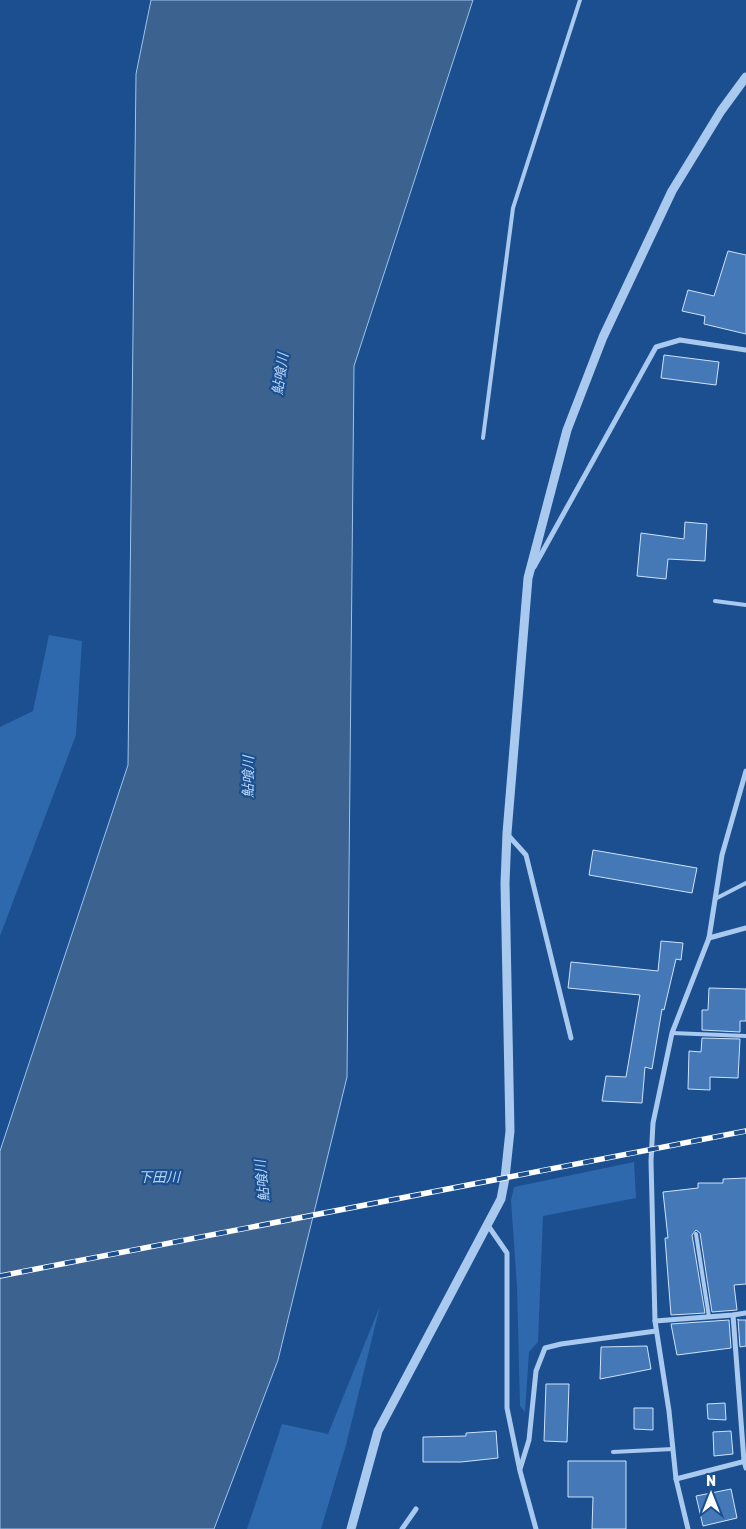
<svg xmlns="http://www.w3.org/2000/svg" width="746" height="1529" viewBox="0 0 746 1529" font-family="Rubik,'Noto Sans JP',sans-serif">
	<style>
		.green { fill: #2e69ad }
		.water { fill: #3c6290; stroke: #9cc4f0 }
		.building { fill: #4478b7; stroke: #cfe3fa }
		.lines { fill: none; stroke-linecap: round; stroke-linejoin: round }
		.service { stroke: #a9c9ee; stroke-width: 4 }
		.minor { stroke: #a9c9ee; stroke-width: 5 }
		.tertiary { stroke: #a9c9ee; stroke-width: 9 }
		.rail-casing { stroke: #fff; stroke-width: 5.5 }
		.rail { stroke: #1b4f8f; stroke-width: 4; stroke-dasharray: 11; stroke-linecap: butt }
		.labels { text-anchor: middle; stroke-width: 4.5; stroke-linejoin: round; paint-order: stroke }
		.water-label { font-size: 14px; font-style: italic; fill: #b5d3f5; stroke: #1b4f8f }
	</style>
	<rect width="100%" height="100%" fill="#1b4f8f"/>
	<g class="green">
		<path d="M49,635L82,641L76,735L0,936V727L33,711Z"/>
		<path d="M634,1162L636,1198L543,1216L538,1342L529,1352L525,1412L520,1406L517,1287L511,1200L514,1187Z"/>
		<path d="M380,1306L346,1445L321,1529H247L282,1424L328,1434Z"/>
	</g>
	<path class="water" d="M151,0H473L354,366L347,1077L278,1360L214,1529H0V1151L128,765L136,74Z"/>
	<g class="building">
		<path d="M728,251L746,255V334L704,324L705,316L682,311L688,290L714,296Z"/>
		<path d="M664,355L719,362L716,385L661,378Z"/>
		<path d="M685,522L707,524L705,561L668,559L666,579L637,576L641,533L684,539Z"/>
		<path d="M593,850L697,868L692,893L589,875Z"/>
		<path d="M661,941L683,943L681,960L676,959L664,1010L662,1009L652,1069L645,1067L642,1103L602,1101L606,1076L626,1077L640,995L568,988L571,962L658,971Z"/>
		<path d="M709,988L746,989V1021H740V1032L702,1030V1010H708Z"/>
		<path d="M702,1038L740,1039L738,1078L710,1077V1090L688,1089L689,1051L701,1052Z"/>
		<path d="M746,1178V1284L734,1285L737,1310L712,1312L700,1233L696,1230L692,1235L705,1313L671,1315L665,1238H668L663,1192L698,1188V1183H723V1179Z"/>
		<path d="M738,1319V1320H746V1346L740,1347Z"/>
		<path d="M729,1320L731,1348L677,1355L671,1324Z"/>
		<path d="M647,1346L651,1369L600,1379L601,1347Z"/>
		<path d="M546,1384H569L567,1442L544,1441Z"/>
		<path d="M725,1403L726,1420L708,1419L707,1404Z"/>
		<path d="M634,1408H653V1430L634,1429Z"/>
		<path d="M496,1431L498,1458L461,1462H423V1437L466,1436V1433Z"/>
		<path d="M731,1431L733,1454L714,1456L713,1432Z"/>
		<path d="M568,1461H626V1529H592L593,1497H568Z"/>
		<path d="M731,1489L737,1518L703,1526L696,1496Z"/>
	</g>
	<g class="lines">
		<g class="service">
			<path d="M483,438L513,208L580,0"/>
			<path d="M715,601L746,605"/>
			<path d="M715,899L746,883"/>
			<path d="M672,1033L746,1036"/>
			<path d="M696,1234L709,1317"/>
			<path d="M613,1452L673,1449"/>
		</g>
		<g class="minor">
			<path d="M534,567L656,347L680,340L746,350"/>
			<path d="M507,834L526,855L571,1038"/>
			<path d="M709,938L746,928"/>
			<path d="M487,1224L507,1253V1408L520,1471L536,1529"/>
			<path d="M733,1315L744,1461L746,1468"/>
			<path d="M655,1321L733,1315L746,1313"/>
			<path d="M520,1469L529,1440L536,1371L545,1348L561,1344L656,1331"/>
			<path d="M676,1479L746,1461"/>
			<path d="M402,1529L416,1509"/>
			<path d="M688,1529L676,1479L669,1411L655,1321L651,1161L653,1123L672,1033L709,938L722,855L746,771"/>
		</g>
		<path class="tertiary" d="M351,1529L378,1431L501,1199L505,1178L510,1131L505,883L507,833L528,578L567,430L603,337L672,191L721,111L746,77"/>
		<g class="rail-casing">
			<path id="rail" d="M0,1276L746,1131"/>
		</g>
		<use href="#rail" class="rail"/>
	</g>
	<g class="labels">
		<g class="water-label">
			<text transform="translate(280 374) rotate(-82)" y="5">鮎喰川</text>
			<text transform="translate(248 777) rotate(-89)" y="5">鮎喰川</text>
			<text x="159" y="1182">下田川</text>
			<text transform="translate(262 1181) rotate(-96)" y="5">鮎喰川</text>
		</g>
	</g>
	<g transform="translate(711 1494)" stroke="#1b4f8f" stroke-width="4" paint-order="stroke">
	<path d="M0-4L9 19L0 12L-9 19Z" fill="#ffffff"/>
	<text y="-8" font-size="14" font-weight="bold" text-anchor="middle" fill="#ffffff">N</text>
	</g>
</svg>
